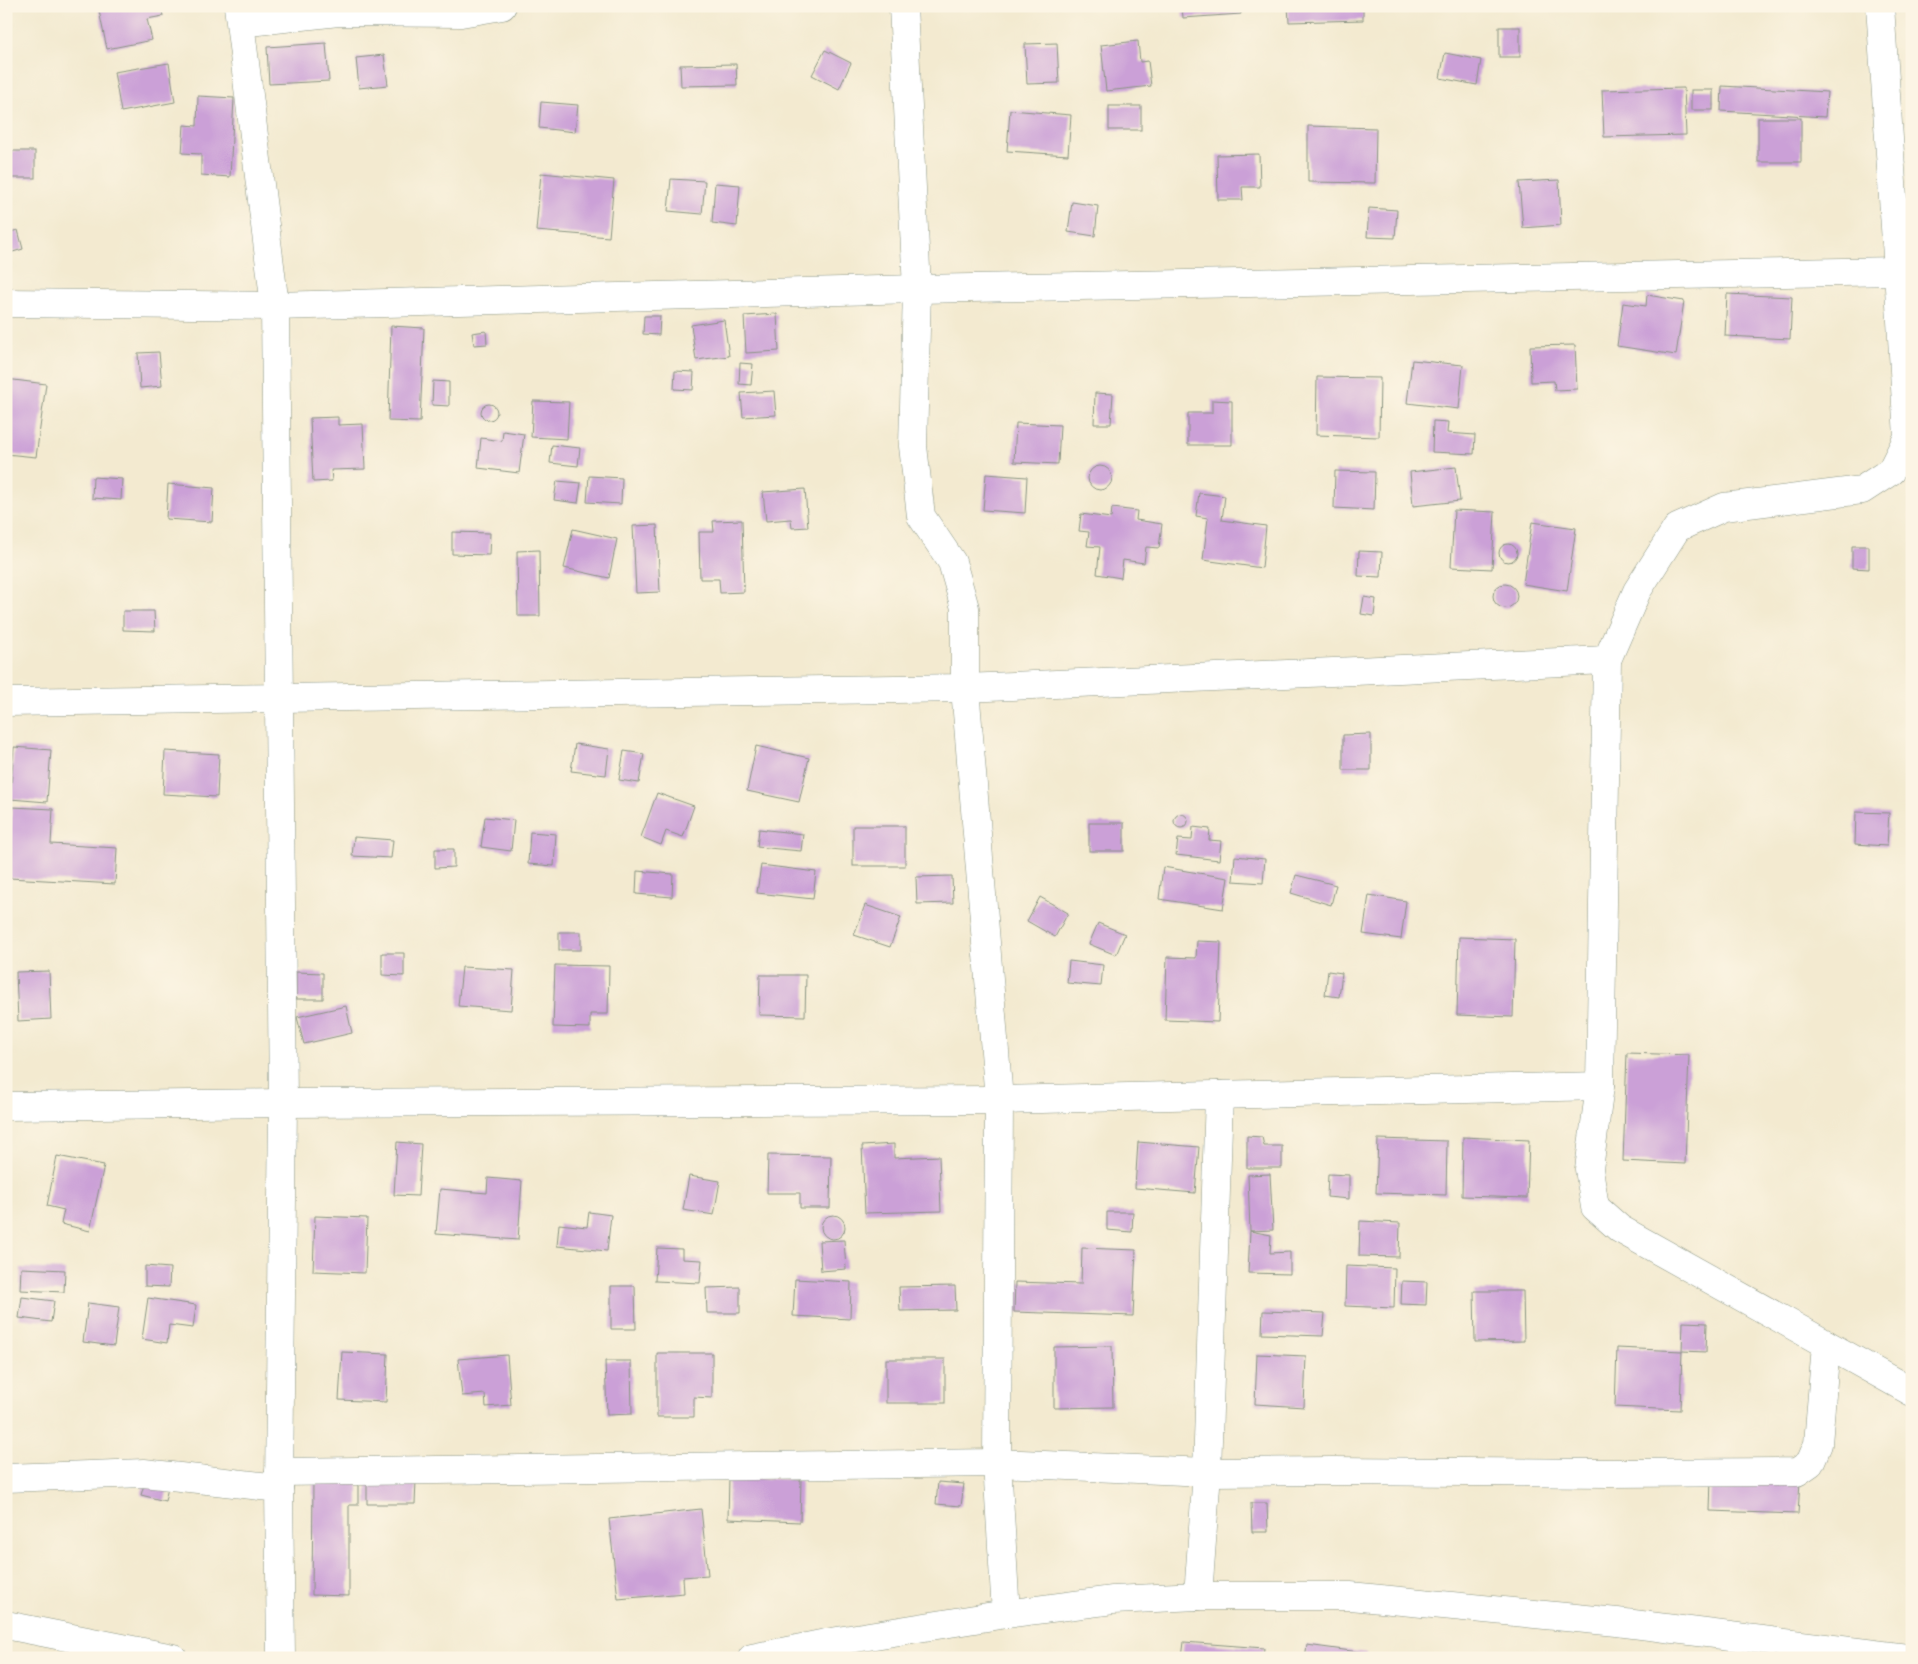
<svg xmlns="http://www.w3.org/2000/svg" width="1918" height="1664" viewBox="0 0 1918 1664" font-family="'Gentium Book Plus',serif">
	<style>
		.building { fill: #cba0d7 }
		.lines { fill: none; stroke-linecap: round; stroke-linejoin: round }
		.street-casing { stroke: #899482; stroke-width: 29 }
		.street { stroke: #fff; stroke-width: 28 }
	</style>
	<rect width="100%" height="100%" fill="#fcf5e5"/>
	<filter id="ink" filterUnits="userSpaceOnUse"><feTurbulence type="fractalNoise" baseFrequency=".02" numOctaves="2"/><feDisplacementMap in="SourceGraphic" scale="10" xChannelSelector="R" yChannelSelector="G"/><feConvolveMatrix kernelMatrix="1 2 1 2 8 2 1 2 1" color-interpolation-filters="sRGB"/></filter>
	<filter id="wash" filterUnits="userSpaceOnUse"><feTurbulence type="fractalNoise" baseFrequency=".0096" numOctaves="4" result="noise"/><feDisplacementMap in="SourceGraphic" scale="20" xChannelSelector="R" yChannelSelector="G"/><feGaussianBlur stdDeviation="1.12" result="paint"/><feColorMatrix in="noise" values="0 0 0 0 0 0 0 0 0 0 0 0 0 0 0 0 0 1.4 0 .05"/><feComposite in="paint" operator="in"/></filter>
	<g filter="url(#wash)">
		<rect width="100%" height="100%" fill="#f3ead0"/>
		<g id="blocks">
			<g class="building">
				<path d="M98,6H161L163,16L147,19L152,40L107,49Z"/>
				<path d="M1182,6H1240L1241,14L1183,18Z"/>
				<path d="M1288,6H1363V20L1289,22Z"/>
				<rect x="1499" y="27" width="21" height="30"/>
				<path d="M1138,41L1140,62L1148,61L1151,86L1106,91L1101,45Z"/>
				<path d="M326,43L329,81L269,84L267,47Z"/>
				<path d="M1057,43L1059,83L1027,84L1025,44Z"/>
				<path d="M825,50L851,63L839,89L812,75Z"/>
				<path d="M1445,53L1481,60L1477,85L1440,78Z"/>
				<path d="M384,55L388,85L359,88L356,58Z"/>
				<path d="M169,63L175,102L121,112L114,72Z"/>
				<path d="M736,64L737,85L681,86L680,65Z"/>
				<path d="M1722,86L1827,92L1825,117L1721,111Z"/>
				<path d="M1684,88L1686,135L1604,137L1602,90Z"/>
				<rect x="1691" y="90" width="22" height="20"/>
				<path d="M198,96L234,98L230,177L201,175V154L182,153L184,125L197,126Z"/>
				<path d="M541,102L578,105L575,132L539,128Z"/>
				<rect x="1109" y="106" width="32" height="24"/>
				<path d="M1010,110L1071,115L1068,155L1007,151Z"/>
				<rect x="1758" y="118" width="43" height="44"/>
				<path d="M1308,126L1376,128L1375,183L1308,182Z"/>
				<rect x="6" y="151" width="29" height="27"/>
				<path d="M1259,154L1260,187H1242L1243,200H1218L1217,155Z"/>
				<path d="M541,173L614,180L609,237L536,231Z"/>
				<path d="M671,179L705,181L702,214L668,211Z"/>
				<path d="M1559,180L1561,225L1523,228L1519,182Z"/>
				<path d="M715,183L740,185L737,226L712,223Z"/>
				<path d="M1072,202L1098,206L1095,236L1068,232Z"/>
				<path d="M1369,208L1397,210L1395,238L1367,237Z"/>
				<path d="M18,230L23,249L6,254V233Z"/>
				<path d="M1727,294L1792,297L1790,339L1725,336Z"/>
				<path d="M1647,295L1684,301L1676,355L1617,346L1623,303L1646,306Z"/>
				<path d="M777,314L779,351L746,353L744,316Z"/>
				<path d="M644,316H660L659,335L643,334Z"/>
				<path d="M724,320L729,356L696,360L691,325Z"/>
				<path d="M391,326L424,328L420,422L388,421Z"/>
				<path d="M486,331L487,344L474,345L472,333Z"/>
				<path d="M1575,345L1577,389L1555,390L1554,381L1531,382L1530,346Z"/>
				<path d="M159,352L162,386L140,388L138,353Z"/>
				<path d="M1412,360L1463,365L1459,409L1407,403Z"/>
				<path d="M740,363L753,364L751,385L739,384Z"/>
				<path d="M675,371L694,372L693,390L674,389Z"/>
				<path d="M1317,377L1380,378L1379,437L1316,435Z"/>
				<path d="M6,379L46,384L36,457L6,454Z"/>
				<path d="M433,381L449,382V406L432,405Z"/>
				<path d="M774,391L776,415L743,417L741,393Z"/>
				<path d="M1095,393L1113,394L1111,424H1094Z"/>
				<path d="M1212,400L1232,401V445H1188V413H1212Z"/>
				<path d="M533,401L569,402L567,439L531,437Z"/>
				<circle cx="489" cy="412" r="8"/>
				<path d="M338,417V425L363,424L365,469L331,470L332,481L313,482L310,418Z"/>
				<path d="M1433,421L1448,422L1447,433L1475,435L1474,454L1432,452Z"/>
				<path d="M1016,423L1060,425L1058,464L1014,462Z"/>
				<path d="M503,431L524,434L519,473L478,468L481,438L502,441Z"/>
				<path d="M552,445L580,448L578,466L550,463Z"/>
				<circle cx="1100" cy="478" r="12"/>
				<path d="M1456,467L1460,501L1413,506L1410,472Z"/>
				<path d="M1335,471L1375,472L1374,510L1334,508Z"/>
				<path d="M986,474L1027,477L1025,513L983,510Z"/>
				<path d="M589,476L622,478L621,504L587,502Z"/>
				<path d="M93,477L122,479L121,500L92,498Z"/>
				<path d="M557,481L581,483L578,503L554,500Z"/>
				<path d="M168,484L214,488L212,522L166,519Z"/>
				<path d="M805,489L808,527L792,528L791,519L766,521L763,492Z"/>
				<path d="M1199,493L1225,496L1222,520L1266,526L1262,568L1203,560L1208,518L1196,516Z"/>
				<path d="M1112,508L1137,511L1136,520L1162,524L1159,548L1146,547L1144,563L1123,560L1121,578L1097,574L1100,547L1087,546L1089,532L1079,531L1081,514L1111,518Z"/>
				<path d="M1454,510L1495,512L1492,569L1451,567Z"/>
				<path d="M742,520L744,592L720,593L719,579H700L699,532H714L713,521Z"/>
				<path d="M1532,522L1576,528L1567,591L1523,584Z"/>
				<path d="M657,525L660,592L636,593L633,526Z"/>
				<path d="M573,529L617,539L609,578L564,568Z"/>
				<path d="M452,532L490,533L489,555L452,554Z"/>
				<circle cx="1508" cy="553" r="9"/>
				<path d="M1852,546H1869V569L1852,568Z"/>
				<path d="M539,550L540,616H518L517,551Z"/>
				<path d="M1359,551L1382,552L1381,577L1358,576Z"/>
				<circle cx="1505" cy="596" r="12"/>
				<path d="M1364,597L1376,599L1374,616L1361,614Z"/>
				<path d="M123,611H154L155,631L123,630Z"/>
				<path d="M1371,734V770H1343V735Z"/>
				<path d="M575,744L609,749L606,775L571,771Z"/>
				<path d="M756,746L809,758L799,802L747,791Z"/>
				<path d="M14,747L51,750L47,802L10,799Z"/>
				<path d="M165,751L219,754L217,797L163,794Z"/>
				<path d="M624,751L644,754L639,783L619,780Z"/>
				<path d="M657,793L694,806L683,837L666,831L661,845L641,837Z"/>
				<path d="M12,807L53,809L51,844L117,848L115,884L9,878Z"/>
				<path d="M1856,812L1889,813L1887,846L1855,844Z"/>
				<circle cx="1181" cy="821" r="7"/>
				<path d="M485,817L514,820L511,851L481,847Z"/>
				<rect x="1089" y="823" width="35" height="28"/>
				<rect x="853" y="826" width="52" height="40"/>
				<path d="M1193,827L1210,829L1209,840L1221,841L1219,860L1176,855L1178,839L1192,840Z"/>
				<path d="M759,829L803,834L801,851L757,847Z"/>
				<path d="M530,832L556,834L554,866L528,864Z"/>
				<path d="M354,837L393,840L391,858L352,856Z"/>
				<path d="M435,849H454V867L435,868Z"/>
				<path d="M1235,856L1265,859L1263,883L1233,881Z"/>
				<path d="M761,865L816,872L813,899L757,893Z"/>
				<path d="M1163,867L1228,878L1223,909L1159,899Z"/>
				<path d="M637,871L673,874L672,897L636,894Z"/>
				<path d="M1296,875L1336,885L1331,905L1291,893Z"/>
				<path d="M952,876L953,903L917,904L916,877Z"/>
				<path d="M1369,895L1406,901L1401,939L1363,934Z"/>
				<path d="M1040,897L1068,913L1055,937L1027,921Z"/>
				<path d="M865,905L901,917L890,947L854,935Z"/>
				<path d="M1098,923L1125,934L1116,955L1089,944Z"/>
				<rect x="559" y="932" width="22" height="18"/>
				<path d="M1459,937L1515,939L1513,1017L1457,1015Z"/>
				<path d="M1197,941L1221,942L1218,1022L1165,1020L1167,957L1196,958Z"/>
				<path d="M382,953H404V976L382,975Z"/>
				<path d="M1069,961L1103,965L1101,986L1067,983Z"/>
				<path d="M555,965L609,966L608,1014H590V1028L553,1027Z"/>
				<path d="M462,967L514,970L511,1010L458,1006Z"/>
				<path d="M49,971L51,1019L18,1021L16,972Z"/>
				<path d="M1328,971L1342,973L1339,997L1325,995Z"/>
				<path d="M296,972L323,973V999H296Z"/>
				<path d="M760,975H806L805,1016L759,1015Z"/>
				<path d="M346,1006L352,1033L304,1044L297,1017Z"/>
				<path d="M1627,1053L1689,1055L1685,1164L1623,1161Z"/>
				<path d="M1247,1136L1262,1137L1264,1146H1282V1168H1247Z"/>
				<path d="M1463,1137L1529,1140L1527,1198L1462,1196Z"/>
				<path d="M1378,1139L1447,1141L1446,1195L1376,1193Z"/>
				<path d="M397,1142L421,1144L418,1196L394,1195Z"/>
				<path d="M1138,1142L1199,1147L1195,1193L1135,1188Z"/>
				<path d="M894,1144V1158L939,1156L941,1211L865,1213L862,1146Z"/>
				<path d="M768,1155L831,1156L830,1208H800V1193H767Z"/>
				<path d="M57,1156L104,1165L90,1231L61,1224L64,1210L47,1206Z"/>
				<path d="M1270,1174L1273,1230L1250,1231L1271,1235L1270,1253L1290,1252V1274L1248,1273L1250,1231L1248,1175Z"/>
				<path d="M1328,1174L1349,1175V1199L1327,1197Z"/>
				<path d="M689,1176L720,1181L714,1215L683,1210Z"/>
				<path d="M488,1178L522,1181L518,1240L436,1234L440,1189L487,1193Z"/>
				<path d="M589,1212L611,1215L607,1251L557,1246L559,1224L587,1227Z"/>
				<path d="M1107,1212H1133L1132,1232L1107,1230Z"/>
				<circle cx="833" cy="1227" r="12"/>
				<path d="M315,1216L367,1218L365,1273L313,1271Z"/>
				<path d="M1360,1221L1400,1223L1399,1257L1359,1256Z"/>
				<path d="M844,1240L846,1269L821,1271L819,1241Z"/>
				<path d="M657,1248L682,1249V1259L702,1260L700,1283L655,1281Z"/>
				<path d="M1082,1248L1136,1250L1133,1316L1014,1312L1015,1282L1081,1284Z"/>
				<path d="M145,1266L170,1268L169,1287L145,1286Z"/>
				<path d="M1346,1266L1395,1268L1394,1308L1345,1306Z"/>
				<path d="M21,1268L65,1270L64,1292L20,1290Z"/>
				<path d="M795,1279L851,1282L850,1319L793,1316Z"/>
				<path d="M1402,1281L1427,1282L1426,1305L1401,1304Z"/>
				<path d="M611,1286H635L636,1329H611Z"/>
				<path d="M955,1286L956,1310L900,1311L899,1287Z"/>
				<path d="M740,1287V1313H707L706,1288Z"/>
				<path d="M1474,1291H1523L1524,1341L1475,1342Z"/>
				<path d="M22,1297L54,1301L51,1322L19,1318Z"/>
				<path d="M148,1298L196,1305L193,1328L169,1325L167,1343L142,1339Z"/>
				<path d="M88,1303L119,1307L114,1346L83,1342Z"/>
				<path d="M1263,1311L1325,1313L1323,1336L1262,1334Z"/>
				<path d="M1683,1322L1707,1323L1706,1352L1682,1351Z"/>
				<path d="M1112,1346L1113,1407L1054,1408V1347Z"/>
				<path d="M1617,1348L1682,1351L1680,1410L1615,1407Z"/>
				<path d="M342,1352L388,1354L386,1402L339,1400Z"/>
				<path d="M657,1353H712V1398L694,1397V1417H657Z"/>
				<path d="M1257,1354L1306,1356L1304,1407L1255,1404Z"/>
				<path d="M507,1355L511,1405L486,1407L485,1394L462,1396L458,1359Z"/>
				<rect x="886" y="1359" width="59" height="44"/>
				<path d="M605,1361H631L632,1414L607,1415Z"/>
				<path d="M729,1477L801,1480L800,1522L728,1519Z"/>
				<path d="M146,1478L169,1483L165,1501L141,1495Z"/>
				<path d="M1711,1478L1800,1481L1798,1514L1710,1511Z"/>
				<path d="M313,1480H358V1505H349V1596L312,1595Z"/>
				<path d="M367,1481H416L415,1504H367Z"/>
				<path d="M938,1482L964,1484L961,1506L936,1504Z"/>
				<path d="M1251,1503H1267L1268,1532H1252Z"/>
				<path d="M701,1509L708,1575L683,1577L684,1593L618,1599L609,1519Z"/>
				<path d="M1184,1642L1264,1648L1263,1658H1182Z"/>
				<path d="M1307,1645L1366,1653V1658H1305Z"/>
			</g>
		</g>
	</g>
	<g filter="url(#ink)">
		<use href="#blocks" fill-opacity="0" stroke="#899482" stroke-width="1"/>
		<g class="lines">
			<g class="street-casing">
				<g id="street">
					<path d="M238,6L275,306L283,1103L279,1488L281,1658"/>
					<path d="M903,6L917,289L913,446L921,516L952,562L965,608V688L999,1100L997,1463L1006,1614"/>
					<path d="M1880,6L1898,271L1908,437L1891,471L1862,490L1724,507L1677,528L1637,591L1607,660L1600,1086L1589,1169L1595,1207L1620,1229L1912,1392"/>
					<path d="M241,23L338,12L461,13L502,6"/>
					<path d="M6,303L275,306L917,289L1898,271"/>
					<path d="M6,702L965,688L1607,660"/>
					<path d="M6,1106L283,1103L999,1100L1600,1086"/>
					<path d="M279,1472L997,1463L1207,1472L1333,1471L1608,1473L1797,1472L1810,1463L1818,1444L1826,1344"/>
					<path d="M6,1478L144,1473L279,1488"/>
					<path d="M1198,1596L1207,1472L1219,1095"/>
					<path d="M6,1625L173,1658"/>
					<path d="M752,1658L831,1642L1006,1614L1113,1600L1198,1596H1350L1617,1622L1907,1658"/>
				</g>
			</g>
			<use href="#street" class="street"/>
		</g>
	</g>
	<rect width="1918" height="1664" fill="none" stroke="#fcf5e5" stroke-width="25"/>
</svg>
